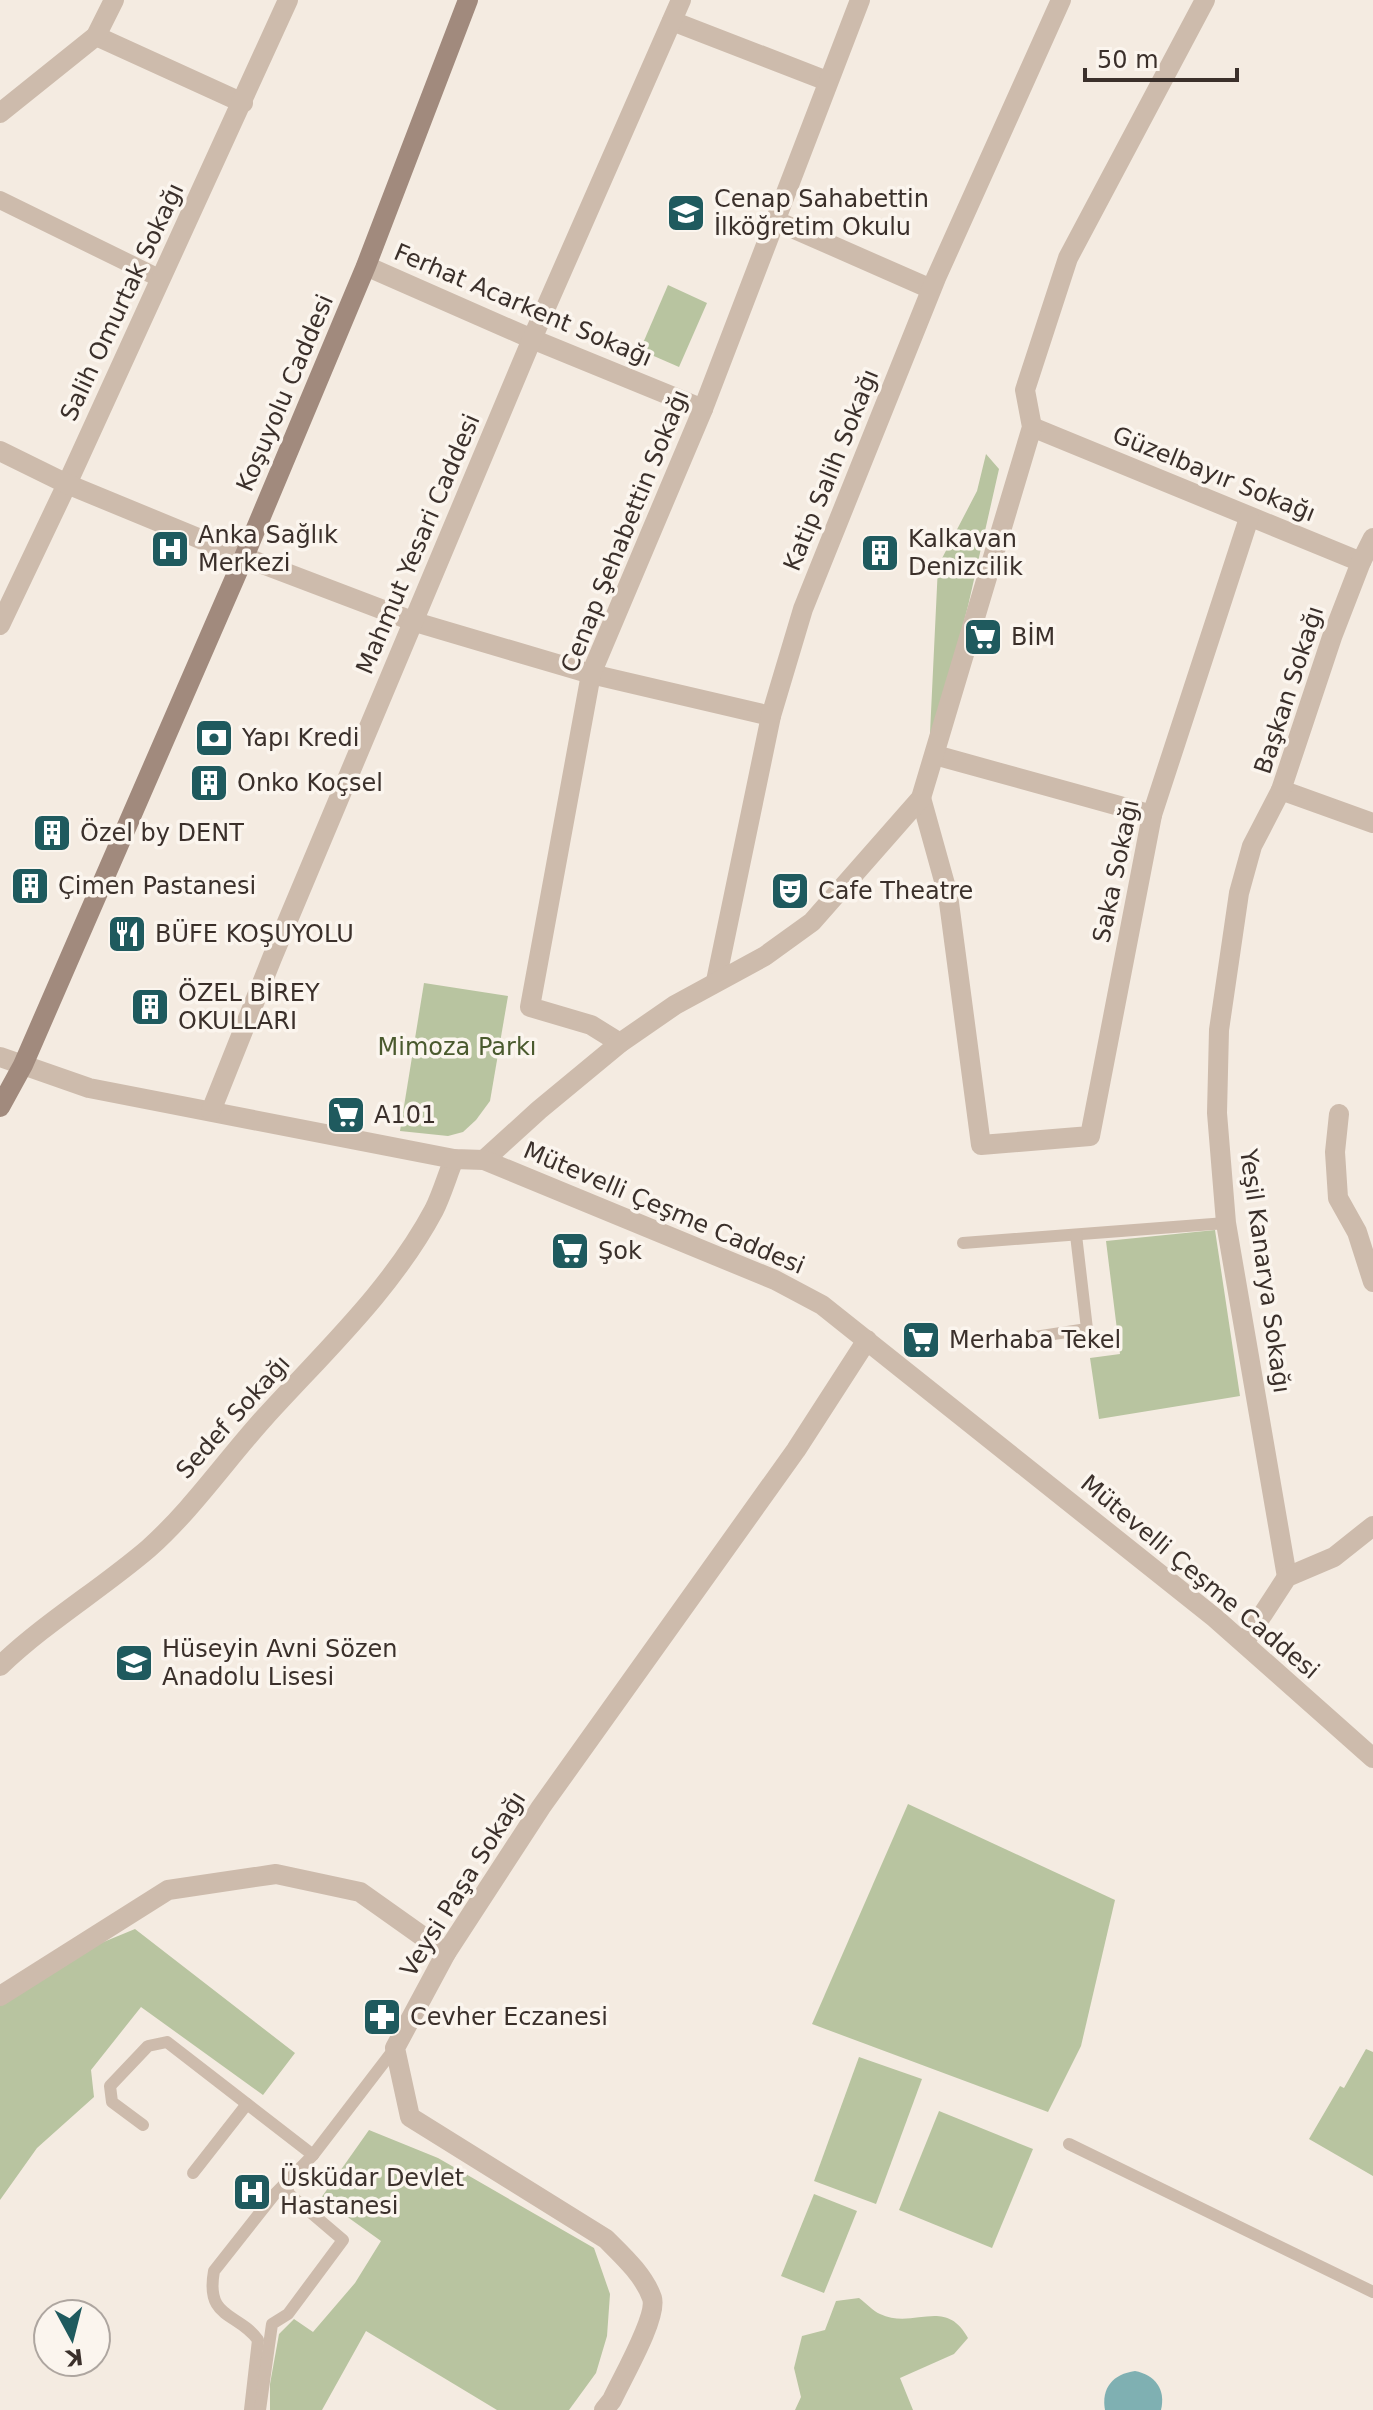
<svg xmlns="http://www.w3.org/2000/svg" width="1373" height="2410" viewBox="0 0 1373 2410" font-family="'DejaVu Sans',sans-serif">
	<style>
		.green { fill: #b8c4a0 }
		.water { fill: #7fb0b2 }
		.lines { fill: none; stroke-linecap: round; stroke-linejoin: round }
		.service { stroke: #cdbbac; stroke-width: 12 }
		.pedestrian { stroke: #cdbbac; stroke-width: 18 }
		.minor { stroke: #cdbbac; stroke-width: 20 }
		.tertiary { stroke: #cdbbac; stroke-width: 20 }
		.secondary { stroke: #a18a7d; stroke-width: 20 }
		.labels { text-anchor: middle; stroke-width: 7; stroke-linejoin: round; paint-order: stroke }
		.poi-label { font-size: 24px; fill: #3b302b; stroke: #fbf5ee; text-anchor: start }
		.street-label { font-size: 24px; fill: #3b302b; stroke: #fbf5ee }
		.park-label { font-size: 24px; fill: #4a5a2e; stroke: #fbf5ee }
	</style>
	<rect width="100%" height="100%" fill="#f4ebe1"/>
	<g class="green">
		<path d="M668,285L707,303L679,367L640,350Z"/>
		<path d="M986,454L999,469L968,606L929,754L938,566L977,491Z"/>
		<path d="M424,983L508,996L490,1101L476,1120L463,1132L448,1136L400,1131Z"/>
		<path d="M1215,1230L1240,1396L1099,1419L1090,1358L1120,1354L1106,1241Z"/>
		<path d="M908,1804L1115,1900L1081,2046L1048,2112L812,2024Z"/>
		<path d="M135,1929L295,2053L263,2095L141,2007L91,2070L94,2097L37,2148L0,2200V2003L55,1962Z"/>
		<path d="M1366,2049L1373,2052V2176L1309,2139L1340,2086L1344,2088Z"/>
		<path d="M859,2057L922,2079L876,2204L814,2181Z"/>
		<path d="M939,2111L1033,2149L992,2248L899,2210Z"/>
		<path d="M369,2130L438,2158L594,2248L610,2294L607,2336L596,2373L569,2410H497L366,2331L322,2410H270V2384L279,2334L294,2319L313,2332L355,2283L381,2241L321,2198Z"/>
		<path d="M814,2194L857,2211L824,2293L781,2276Z"/>
		<path d="M859,2298C866,2303 873,2311 880,2314C914,2330 945,2296 968,2338L954,2354L900,2378L913,2410H795L801,2397L794,2368L802,2336L825,2330L836,2301Z"/>
	</g>
	<path class="water" d="M1135,2371C1155,2375 1166,2389 1161,2410H1105C1101,2388 1113,2374 1135,2371Z"/>
	<g class="lines">
		<g class="service">
			<path d="M963,1243L1226,1223"/>
			<path d="M1014,1340L1087,1329L1076,1235"/>
			<path d="M143,2125L112,2102L110,2086L148,2046L167,2042L313,2155"/>
			<path d="M1069,2144L1373,2292"/>
			<path d="M193,2173L247,2104"/>
			<path d="M250,2410L258,2340C238,2312 205,2320 214,2271L274,2195L313,2155L395,2048"/>
			<path d="M260,2410L272,2324L288,2314L343,2240L289,2194L287,2188L291,2180"/>
		</g>
		<path class="pedestrian" d="M0,200L161,279"/>
		<g class="minor">
			<path d="M672,21L827,81"/>
			<path d="M96,36L243,103"/>
			<path d="M0,113L96,36L114,0"/>
			<path d="M774,220L931,289"/>
			<path d="M366,266L532,339L703,409"/>
			<path d="M1032,427L1361,562"/>
			<path d="M244,557L415,622L591,674L771,716"/>
			<path d="M0,625L67,484L288,0"/>
			<path d="M935,755L1152,815"/>
			<path d="M1281,790L1373,823"/>
			<path d="M921,798L948,895L981,1145L1090,1136L1152,815L1249,518"/>
			<path d="M716,981L771,716L803,609L936,278L1061,0"/>
			<path d="M620,1043L591,1025L530,1007L591,674L703,409L860,0"/>
			<path d="M1339,1114L1335,1152L1338,1198L1357,1232L1373,1282"/>
			<path d="M484,1160L539,1110L620,1043L675,1005L765,956L812,922L921,798L1032,427L1025,390L1068,258L1205,0"/>
			<path d="M1287,1577L1226,1223L1217,1113L1219,1030L1239,893L1252,846L1281,790L1332,637L1361,562L1373,538"/>
			<path d="M1244,1643L1287,1577L1334,1557L1373,1526"/>
			<path d="M0,1666C46,1622 100,1590 148,1549C192,1510 226,1460 265,1417C324,1352 392,1289 434,1210C442,1194 447,1176 454,1159"/>
			<path d="M0,1996L168,1890L276,1874L360,1892L446,1953"/>
			<path d="M604,2410L612,2400C621,2380 658,2317 652,2298C644,2275 622,2255 606,2239L410,2117L395,2048L446,1953L541,1807L796,1450L867,1340"/>
		</g>
		<g class="tertiary">
			<path d="M0,451L67,484L244,557"/>
			<path d="M0,1057L89,1088L454,1159L484,1160L775,1280L822,1305L1215,1618L1373,1758"/>
			<path d="M211,1111L272,958L532,339L681,0"/>
		</g>
		<path class="secondary" d="M0,1107L23,1065L244,557L366,266L468,0"/>
	</g>
	<defs>
		<g id="school-square" transform="scale(2)"><rect x="-9" y="-9" width="18" height="18" rx="4" fill="#1f5a5e" stroke="#fbf5ee"/><path d="M0-5L7-2L0 1L-7-2ZM-4 1L0 2.5L4 1V4Q0 6-4 4Z" fill="#fff"/></g>
		<g id="hospital-square" transform="scale(2)"><rect x="-9" y="-9" width="18" height="18" rx="4" fill="#1f5a5e" stroke="#fbf5ee"/><path d="M-5-5h3v3.5h4V-5h3V5h-3V1.5h-4V5h-3Z" fill="#fff"/></g>
		<g id="building-square" transform="scale(2)"><rect x="-9" y="-9" width="18" height="18" rx="4" fill="#1f5a5e" stroke="#fbf5ee"/><path d="M-4-6H4V6H1V3H-1V6H-4ZM-2.5-4.3h1.7v1.8h-1.7ZM.8-4.3h1.7v1.8H.8ZM-2.5-1h1.7V.8h-1.7ZM.8-1h1.7V.8H.8Z" fill="#fff"/></g>
		<g id="supermarket-square" transform="scale(2)"><rect x="-9" y="-9" width="18" height="18" rx="4" fill="#1f5a5e" stroke="#fbf5ee"/><path d="M-6-5.5h2.5l.6 2H6L4.5 2H-2.5L-4.4-4H-6ZM-1.5 3.2a1.3 1.3 0 1 0 .1 0ZM3 3.2a1.3 1.3 0 1 0 .1 0Z" fill="#fff"/></g>
		<g id="bank-square" transform="scale(2)"><rect x="-9" y="-9" width="18" height="18" rx="4" fill="#1f5a5e" stroke="#fbf5ee"/><path d="M-6-4H6V4H-6ZM0-2.3a2.3 2.3 0 1 0 0 4.6a2.3 2.3 0 1 0 0-4.6Z" fill="#fff"/></g>
		<g id="theatre-square" transform="scale(2)"><rect x="-9" y="-9" width="18" height="18" rx="4" fill="#1f5a5e" stroke="#fbf5ee"/><path d="M-5-5.5Q0-4 5-5.5V0Q5 5 0 6Q-5 5-5 0ZM-3.3-2.5H-1v1.5H-3.3ZM1-2.5H3.3v1.5H1ZM-2.8 1Q0 5.5 2.8 1Z" fill="#fff"/></g>
		<g id="restaurant-square" transform="scale(2)"><rect x="-9" y="-9" width="18" height="18" rx="4" fill="#1f5a5e" stroke="#fbf5ee"/><path d="M-5-6h1v4h1v-4h1v4h1v-4h1v5L-1.5 .5V6h-2V.5L-5-1ZM5-6V6H3V1.5H1.5Q1.5-4 5-6Z" fill="#fff"/></g>
		<g id="pharmacy-square" transform="scale(2)"><rect x="-9" y="-9" width="18" height="18" rx="4" fill="#1f5a5e" stroke="#fbf5ee"/><path d="M-2-6h4v4h4v4h-4v4h-4v-4h-4v-4h4Z" fill="#fff"/></g>
	</defs>
	<g fill-rule="evenodd">
		<use href="#school-square" x="686" y="213"/>
		<use href="#hospital-square" x="170" y="549"/>
		<use href="#building-square" x="880" y="553"/>
		<use href="#supermarket-square" x="983" y="637"/>
		<use href="#bank-square" x="214" y="738"/>
		<use href="#building-square" x="209" y="783"/>
		<use href="#building-square" x="52" y="833"/>
		<use href="#building-square" x="30" y="886"/>
		<use href="#theatre-square" x="790" y="891"/>
		<use href="#restaurant-square" x="127" y="934"/>
		<use href="#building-square" x="150" y="1007"/>
		<use href="#supermarket-square" x="346" y="1115"/>
		<use href="#supermarket-square" x="570" y="1251"/>
		<use href="#supermarket-square" x="921" y="1340"/>
		<use href="#school-square" x="134" y="1663"/>
		<use href="#pharmacy-square" x="382" y="2017"/>
		<use href="#hospital-square" x="252" y="2192"/>
	</g>
	<g class="labels">
		<g class="poi-label">
			<text x="714" y="207">Cenap Sahabettin<tspan x="714" dy="28">İlköğretim Okulu</tspan></text>
			<text x="198" y="543">Anka Sağlık<tspan x="198" dy="28">Merkezi</tspan></text>
			<text x="908" y="547">Kalkavan<tspan x="908" dy="28">Denizcilik</tspan></text>
			<text x="1011" y="645">BİM</text>
			<text x="242" y="746">Yapı Kredi</text>
			<text x="237" y="791">Onko Koçsel</text>
			<text x="80" y="841">Özel by DENT</text>
			<text x="58" y="894">Çimen Pastanesi</text>
			<text x="818" y="899">Cafe Theatre</text>
			<text x="155" y="942">BÜFE KOŞUYOLU</text>
			<text x="178" y="1001">ÖZEL BİREY<tspan x="178" dy="28">OKULLARI</tspan></text>
			<text x="374" y="1123">A101</text>
			<text x="598" y="1259">Şok</text>
			<text x="949" y="1348">Merhaba Tekel</text>
			<text x="162" y="1657">Hüseyin Avni Sözen<tspan x="162" dy="28">Anadolu Lisesi</tspan></text>
			<text x="410" y="2025">Cevher Eczanesi</text>
			<text x="280" y="2186">Üsküdar Devlet<tspan x="280" dy="28">Hastanesi</tspan></text>
		</g>
		<g class="street-label">
			<text transform="translate(122 302) rotate(-65)" y="8">Salih Omurtak Sokağı</text>
			<text transform="translate(523 305) rotate(23)" y="8">Ferhat Acarkent Sokağı</text>
			<text transform="translate(285 393) rotate(-67)" y="8">Koşuyolu Caddesi</text>
			<text transform="translate(831 470) rotate(-68)" y="8">Katip Salih Sokağı</text>
			<text transform="translate(1214 474) rotate(22)" y="8">Güzelbayır Sokağı</text>
			<text transform="translate(625 531) rotate(-68)" y="8">Cenap Şehabettin Sokağı</text>
			<text transform="translate(418 544) rotate(-67)" y="8">Mahmut Yesari Caddesi</text>
			<text transform="translate(1289 690) rotate(-72)" y="8">Başkan Sokağı</text>
			<text transform="translate(1116 871) rotate(-78)" y="8">Saka Sokağı</text>
			<text transform="translate(664 1208) rotate(23)" y="8">Mütevelli Çeşme Caddesi</text>
			<text transform="translate(1265 1271) rotate(82)" y="8">Yeşil Kanarya Sokağı</text>
			<text transform="translate(233 1417) rotate(-48)" y="8">Sedef Sokağı</text>
			<text transform="translate(1200 1577) rotate(40)" y="8">Mütevelli Çeşme Caddesi</text>
			<text transform="translate(463 1884) rotate(-58)" y="8">Veysi Paşa Sokağı</text>
		</g>
		<g class="park-label">
			<text x="457" y="1055">Mimoza Parkı</text>
		</g>
	</g>
	<g transform="translate(72 2338) rotate(173)"><circle r="38" fill="#fbf5ee" stroke="#aea6a0" stroke-width="2"/>
	<path d="M0-6L14 30L0 20L-14 30Z" fill="#1f5a5e"/>
	<text y="-12" font-size="22" font-weight="bold" text-anchor="middle" fill="#3b302b">K</text>
	</g>
	<path d="M1085 68v12h152v-12" fill="none" stroke="#3b302b" stroke-width="4"/>
	<text x="1097" y="68" font-size="24" fill="#3b302b" stroke="#fbf5ee" stroke-width="6" paint-order="stroke">50 m</text>
</svg>
